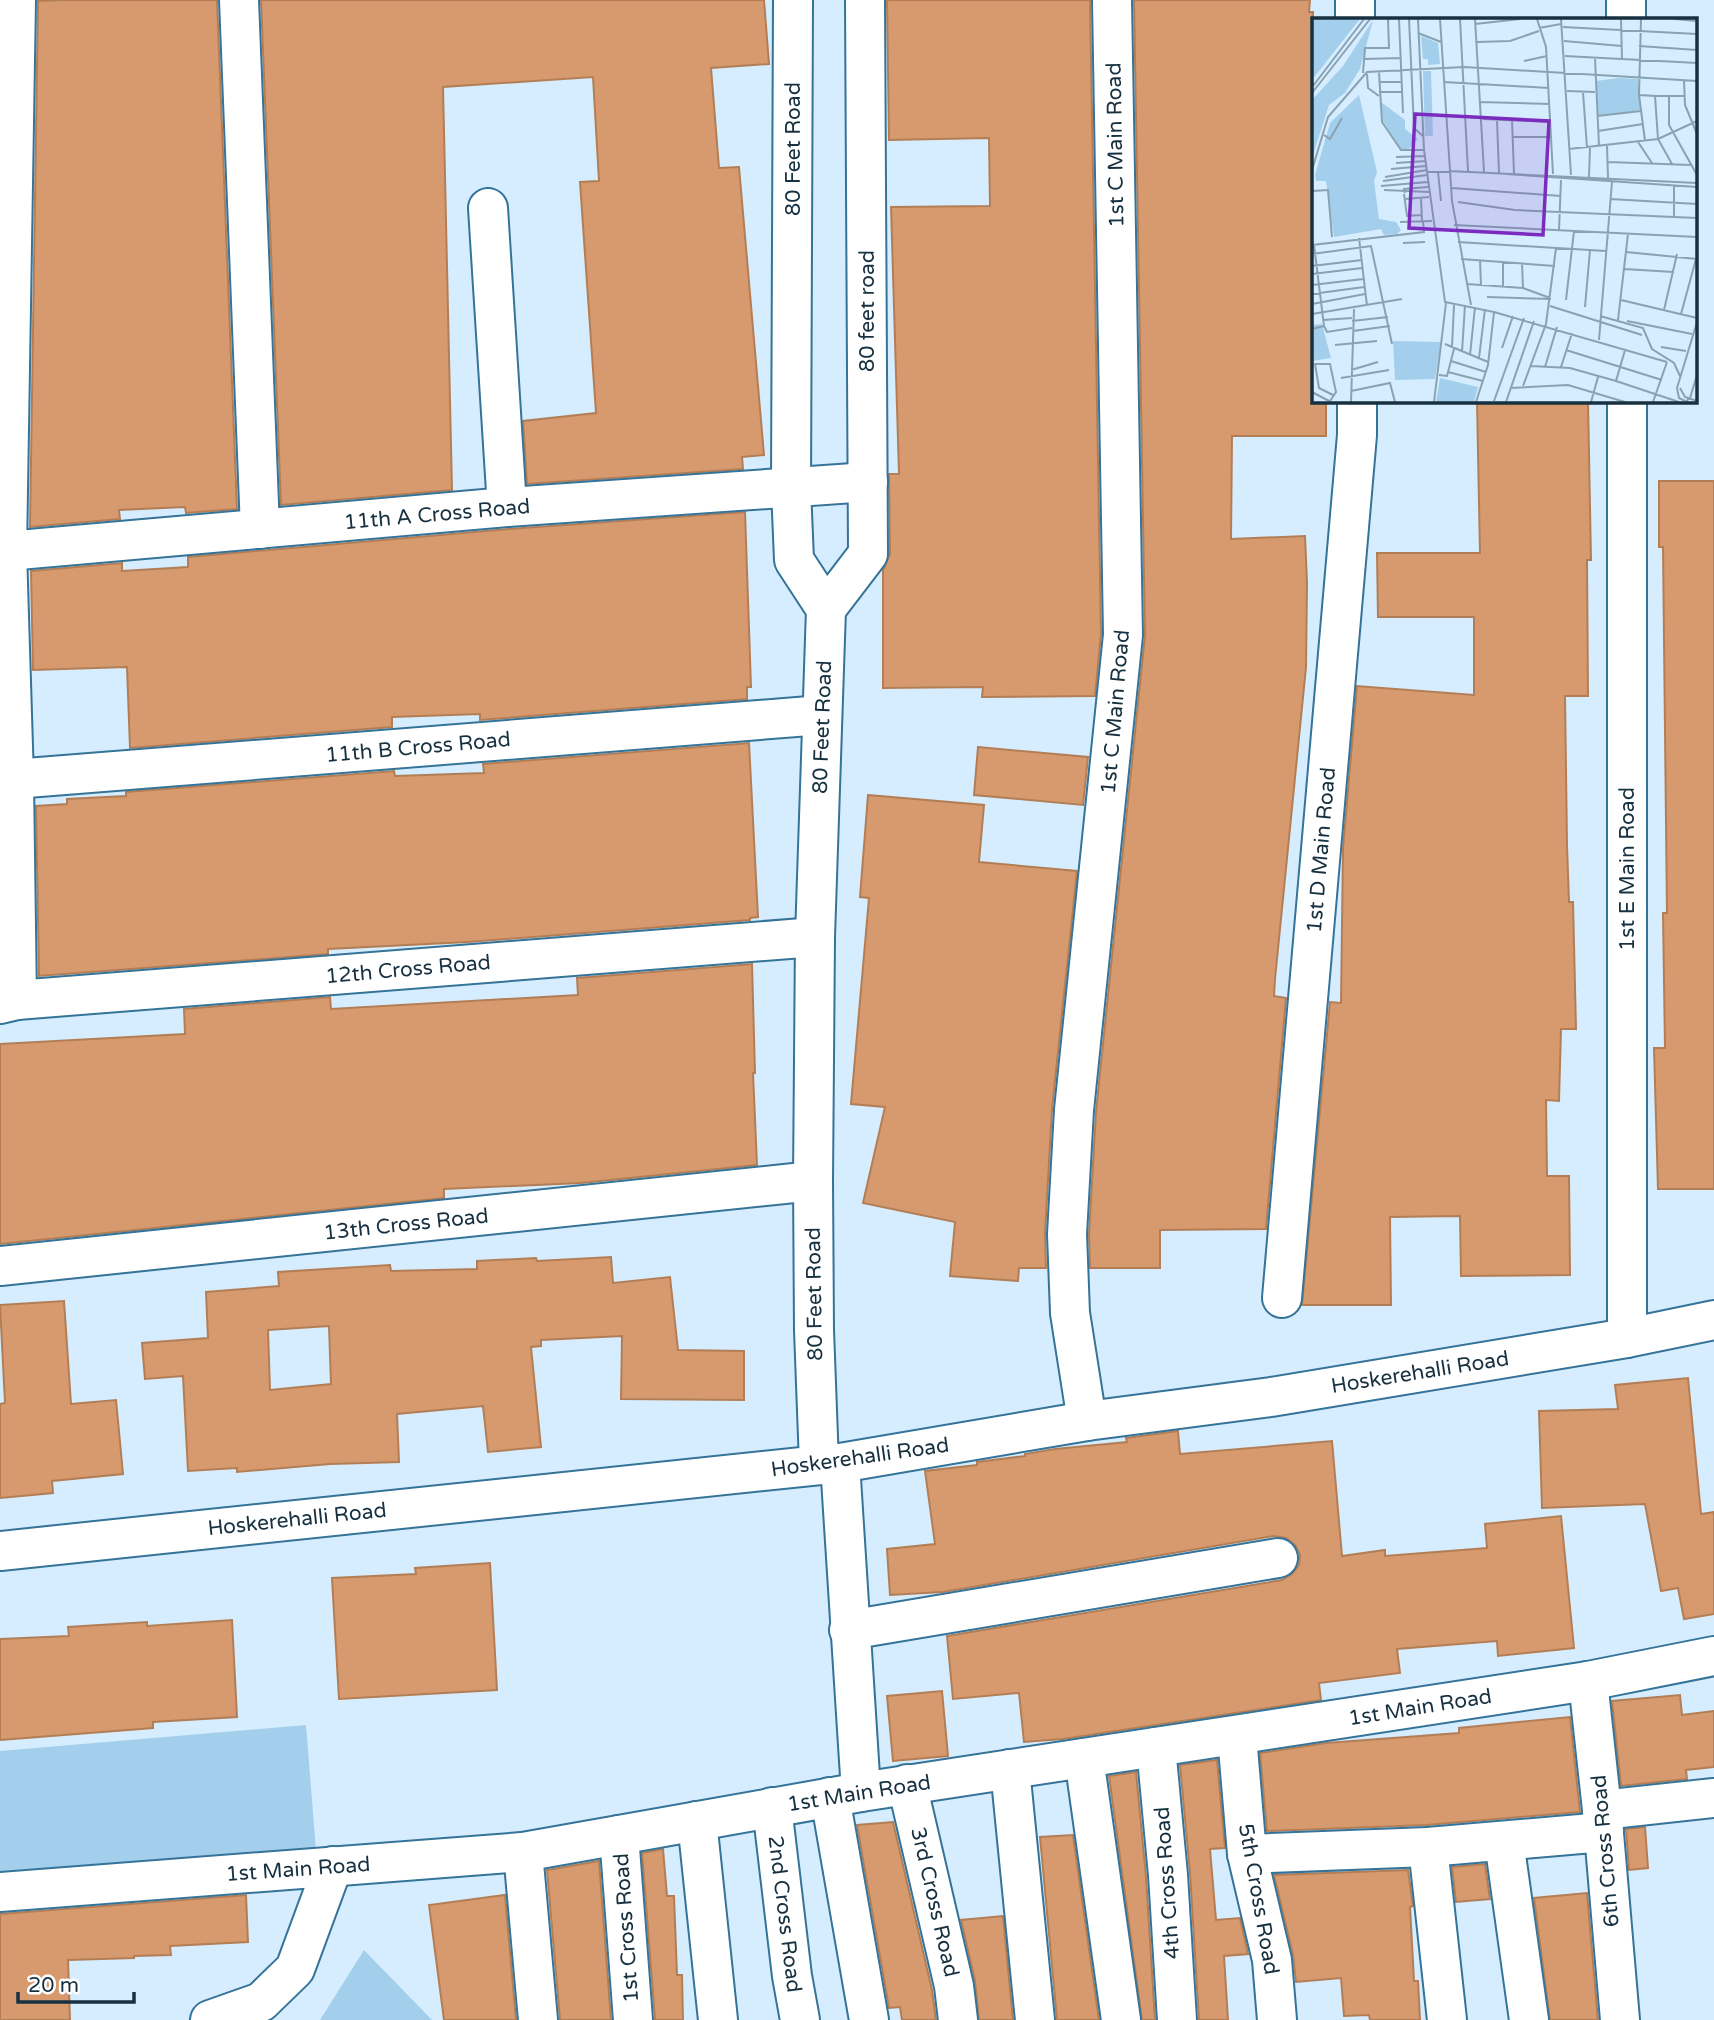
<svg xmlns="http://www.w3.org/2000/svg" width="1714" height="2020" viewBox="0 0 1714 2020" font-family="'Varela Round',sans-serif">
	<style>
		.green { fill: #a4cfec }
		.building { fill: #d69a6e; stroke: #b37e56; stroke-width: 2; fill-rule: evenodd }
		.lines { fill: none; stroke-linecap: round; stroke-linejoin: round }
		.minor-casing { stroke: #357398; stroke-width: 42 }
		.minor { stroke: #fff; stroke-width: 38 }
		.labels { text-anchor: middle; stroke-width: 5; stroke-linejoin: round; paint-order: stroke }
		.street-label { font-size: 21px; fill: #173140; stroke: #fff }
		.inset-road { fill: none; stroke: #89a2b2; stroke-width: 2 }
		.view { fill: #7b2cbf; fill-opacity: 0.15; stroke: #7b2cbf; stroke-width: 3.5 }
		.inset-edge { fill: none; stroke: #173140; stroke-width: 3.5 }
	</style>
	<rect width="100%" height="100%" fill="#d5edfe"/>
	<g class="green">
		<path d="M306,1725L316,1851L0,1877V1751Z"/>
		<path d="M364,1950L432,2020H320Z"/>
	</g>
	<g class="building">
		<path d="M63,0H217L237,509L186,513L185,507L119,510L120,519L30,527L38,1Z"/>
		<path d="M261,0H764L769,64L711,68L719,168L739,167L764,455L742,457L743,469L527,484L523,421L596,413L580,182L599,181L593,77L443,87L452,490L281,505Z"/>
		<path d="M887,0H1090L1101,634L1095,696L982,697L983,687L883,688V570L890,554L889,474H899L891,207L990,206L989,138L889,140Z"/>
		<path d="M1134,0H1310L1309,12H1313V401H1326V436H1232L1231,539L1305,536L1307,583L1306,667L1275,979L1274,996L1286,998L1266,1229L1160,1230V1268H1090L1089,1234L1096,1112L1145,635Z"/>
		<path d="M1477,401H1588L1591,560H1587L1588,696H1565L1567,845L1569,902H1573L1576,1029H1561L1559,1101L1546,1100L1547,1176H1569L1570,1275L1461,1276L1460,1216L1390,1217L1391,1305H1302L1330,1002L1341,1003L1343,848L1357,686L1474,695V617H1378L1377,553H1480Z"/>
		<path d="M1659,481H1714V1189H1658L1654,1048H1665L1663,913H1667L1663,547H1659Z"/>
		<path d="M745,512L751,687H747V699L480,720V714L392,717V727L130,748L127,667L33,670L31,571L122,563V571L188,567V557L509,529Z"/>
		<path d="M749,743L758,917L750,918V920L468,942L328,949V954L39,976L36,806L67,804V799L126,796V792L394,771L395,776L484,773L483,764Z"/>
		<path d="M978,747L1088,757L1083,805L974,795Z"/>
		<path d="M868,795L984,805L979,862L1077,871L1052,1109L1045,1233L1046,1268H1019L1018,1281L950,1276L955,1222L863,1203L885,1107L851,1104L869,898L860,897Z"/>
		<path d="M752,964L755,1073H753L757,1165L581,1183L444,1189V1198L0,1244V1044L185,1034L184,1009L330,997L331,1009L578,995L577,978Z"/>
		<path d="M611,1257L613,1283L670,1277L678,1350L744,1351V1400L621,1399L622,1336L541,1340V1346L531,1347L541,1447L488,1452L483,1406L397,1414L399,1462L330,1464L237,1472V1468L188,1471L183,1376L145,1379L142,1343L208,1338L206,1292L279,1286L278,1272L390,1265L391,1271L477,1269V1261L536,1258L537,1261ZM329,1326L331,1384L270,1390L268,1330Z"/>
		<path d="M64,1301L71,1404L116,1400L123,1474L52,1481L53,1493L0,1498V1404L5,1403L0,1305Z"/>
		<path d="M1688,1378L1701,1514L1714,1512V1614L1684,1619L1678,1588L1661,1591L1645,1504L1542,1508L1539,1411L1618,1409L1615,1385Z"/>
		<path d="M1178,1431L1180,1454L1332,1441L1342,1556L1385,1550V1556L1487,1548L1485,1524L1561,1516L1574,1648L1498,1656L1497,1641L1397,1649L1400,1673L1319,1683L1321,1700L1063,1739L1024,1742L1019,1693L953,1699L947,1636L1282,1580L1292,1574L1299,1565L1300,1555L1295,1545L1286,1538L1274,1536L943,1592L890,1595L887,1549L935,1544L925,1471L977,1465V1462L1025,1456V1454L1055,1449L1127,1442L1126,1438Z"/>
		<path d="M490,1563L497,1690L339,1699L332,1578L416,1574L415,1568Z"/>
		<path d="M232,1620L237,1717L153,1722V1728L0,1740V1639L69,1636L68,1627L147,1622V1626Z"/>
		<path d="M942,1691L948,1756L893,1761L887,1696Z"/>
		<path d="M1680,1695L1682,1715L1714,1711V1767L1686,1770L1687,1779L1621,1786L1612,1701Z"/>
		<path d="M1570,1717L1580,1812L1427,1825L1267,1831L1260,1753L1326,1743L1459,1733V1728Z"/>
		<path d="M1217,1760L1225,1848L1210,1849L1216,1920L1240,1918L1248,1954L1224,1956L1228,2020H1199L1190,1873L1180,1765Z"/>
		<path d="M1136,1772L1146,1877L1155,2020H1142L1109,1776Z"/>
		<path d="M893,1822L932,1990L936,2020H902L900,2007L889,2008L857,1825Z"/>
		<path d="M1645,1827L1648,1868L1629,1870L1626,1829Z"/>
		<path d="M1073,1835L1099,2020H1057L1040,1837Z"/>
		<path d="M663,1849L667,1896H674L677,1975H682L683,2020H655L642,1853Z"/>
		<path d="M599,1861L611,2020H560L547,1870Z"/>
		<path d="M1485,1864L1490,1899L1456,1902L1452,1867Z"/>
		<path d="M1408,1870L1413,1906L1410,1907L1414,1981H1418L1420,2020H1370L1369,2015L1344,2016L1341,1978L1296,1982L1293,1955L1274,1875Z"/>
		<path d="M1587,1893L1598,2020H1550L1534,1898Z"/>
		<path d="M246,1895L248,1942L170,1946L171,1955L134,1956V1958L68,1960L70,2020H0V1914Z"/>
		<path d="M505,1895L516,2020H444L429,1905Z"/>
		<path d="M1003,1916L1013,2020H979L975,1981L961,1920Z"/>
	</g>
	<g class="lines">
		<g class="minor-casing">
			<g id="minor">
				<path d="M16,0L7,551L14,779L17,1000"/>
				<path d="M239,0L260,529"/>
				<path d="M793,0L791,488L794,560L826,609L815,937L813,1181L814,1330L819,1464"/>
				<path d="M1355,0V19"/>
				<path d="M1626,0V19"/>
				<path d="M488,208L507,507"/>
				<path d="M1627,401V1338"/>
				<path d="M7,551L507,507L868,482"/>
				<path d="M826,609L868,554L865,0"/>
				<path d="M14,779L822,715"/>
				<path d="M0,1004L17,1000L815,937"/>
				<path d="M0,1266L813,1181"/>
				<path d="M1282,1298L1357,435V401"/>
				<path d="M1087,1421L1070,1313L1067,1234L1074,1110L1123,635L1112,0"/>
				<path d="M840,1463L861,1792"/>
				<path d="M0,1551L840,1463L1087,1421L1271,1397L1627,1338L1714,1320"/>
				<path d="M849,1630L1278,1558"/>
				<path d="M1588,1681L1602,1810L1620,2020"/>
				<path d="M1237,1736L1247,1854L1272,1960L1277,2020"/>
				<path d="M1156,1747L1168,1875L1177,2020"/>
				<path d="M1084,1758L1121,2020"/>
				<path d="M1010,1769L1035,2020"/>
				<path d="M907,1784L954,1986L958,2020"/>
				<path d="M830,1797L869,2020"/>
				<path d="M772,1807L792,1976L800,2020"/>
				<path d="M1602,1810L1714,1798"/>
				<path d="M697,1821L718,2020"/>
				<path d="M619,1835L633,2020"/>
				<path d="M1504,1841L1529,2020"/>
				<path d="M1428,1847L1447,2020"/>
				<path d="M523,1852L538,2020"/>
				<path d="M1247,1854L1428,1847L1604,1832"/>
				<path d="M0,1892L523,1852L861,1792L1588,1681L1714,1656"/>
				<path d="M210,2020L261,2002L295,1969L333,1866"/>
			</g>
		</g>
		<use href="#minor" class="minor"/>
	</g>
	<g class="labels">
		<g class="street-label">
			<text transform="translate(1115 145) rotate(-91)" y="7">1st C Main Road</text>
			<text transform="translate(793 149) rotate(-90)" y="7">80 Feet Road</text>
			<text transform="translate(867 311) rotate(-90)" y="7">80 feet road</text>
			<text transform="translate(437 514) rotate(-5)" y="7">11th A Cross Road</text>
			<text transform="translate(1115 712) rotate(-85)" y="7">1st C Main Road</text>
			<text transform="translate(822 727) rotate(-88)" y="7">80 Feet Road</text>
			<text transform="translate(418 747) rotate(-5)" y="7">11th B Cross Road</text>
			<text transform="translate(1321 850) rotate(-85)" y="7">1st D Main Road</text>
			<text transform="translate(1627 869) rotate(-90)" y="7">1st E Main Road</text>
			<text transform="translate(408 969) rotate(-5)" y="7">12th Cross Road</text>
			<text transform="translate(406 1224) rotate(-6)" y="7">13th Cross Road</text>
			<text transform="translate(814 1294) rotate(-91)" y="7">80 Feet Road</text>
			<text transform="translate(1420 1372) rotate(-9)" y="7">Hoskerehalli Road</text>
			<text transform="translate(860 1457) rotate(-8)" y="7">Hoskerehalli Road</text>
			<text transform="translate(297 1519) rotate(-6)" y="7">Hoskerehalli Road</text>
			<text transform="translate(1420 1707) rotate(-9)" y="7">1st Main Road</text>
			<text transform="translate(859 1793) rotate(-9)" y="7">1st Main Road</text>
			<text transform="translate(1605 1851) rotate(-95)" y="7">6th Cross Road</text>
			<text transform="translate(298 1869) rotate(-4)" y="7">1st Main Road</text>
			<text transform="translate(1167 1883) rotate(-94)" y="7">4th Cross Road</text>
			<text transform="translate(1259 1899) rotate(80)" y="7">5th Cross Road</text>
			<text transform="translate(935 1902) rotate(77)" y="7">3rd Cross Road</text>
			<text transform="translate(785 1914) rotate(83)" y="7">2nd Cross Road</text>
			<text transform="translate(626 1928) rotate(-94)" y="7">1st Cross Road</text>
		</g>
	</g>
	<g transform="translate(1312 18)">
		<rect width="385" height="385" fill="#d5edfe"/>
		<path d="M0,1H48L0,62ZM61,2L48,51L33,75L17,87L0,140V82L31,48ZM109,18L126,25L128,46L116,47V41H111ZM111,53H119L121,118H113ZM307,60L326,61L329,92L286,98L284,63ZM47,77L65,154L62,163L67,201L84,204L89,212L85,216L72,217L69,211L22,219L14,163H4L3,157L18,105ZM69,84L93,102V111L106,121L96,132H89L71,103ZM10,306L19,340L0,343V307ZM81,323L129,324L123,361L83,362ZM128,360L166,369L162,384H124Z" fill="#a4cfec"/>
		<path class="inset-road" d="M87,1L91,95M97,1L102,110L112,119M106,1L112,132L133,284L182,294L176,347L164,384M128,1L140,183L159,287M148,1L156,153M163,1L172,154M225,1L234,29L241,156M249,1L259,157M309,1L310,42M329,1L327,77L333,123M362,1L385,3M163,6L208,1M251,9L385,16M227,10L249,6M106,15L129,24M252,23L310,28M165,24L198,23L227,13M327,28L385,32M253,38L385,45M283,40L287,128M52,41L88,40M212,43L235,38M67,54L70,104L89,132H112M51,55L53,30H77L76,1M55,56L56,70L67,78M372,63L373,87L385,116M67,64H89M132,64L237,70M1,68L52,1M255,73L283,74M67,74H90M271,74L275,130M0,75L58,1M327,77L343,78L346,121L360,146M343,78H372M357,78V107L385,157M168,84L238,86M285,98L329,93M171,101L238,104M185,102L187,155M200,102L202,156M286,113L331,106M12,117L18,121L30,100M201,119H239M326,124L340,145M295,127L296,160M257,131L346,121L385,103M84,139L113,138M296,144L379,147M84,145L114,143M79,151L114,148M0,152L16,99L55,54L152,49L385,63M137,153L385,165M115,154H137M126,154L129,183M194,156L385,169M73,159L115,152M277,159L278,129M71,163L115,157M69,168L116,164M140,170L249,178M72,172L117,174M0,173L16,172L20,219M93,175L92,171L116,169M92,176L95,198L109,197M109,180L110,203M93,181L117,179M298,181L385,186M146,184L203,192L385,200M362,198V168M88,204L120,203M142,207L385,219M247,212L249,162M47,220L55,288M146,224L294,233M91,225L113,224M0,227L112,214L111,203M314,234L385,241M0,236L59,228L80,326M149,241L243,248M168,242L169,267M191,244V268M210,245L211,270M0,248L50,242M312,251L362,254M0,256L50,250M155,266L211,270L238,280M0,267L51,261M0,276L52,269M175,279L239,281M254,282L262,213M309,282L385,300M0,286L53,276M238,288L330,317M273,289L278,232M352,292L365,236M182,294L355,344M0,296L90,281M369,296L384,241M288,298L331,310L340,331L362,345L368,358M11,302L40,300M306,302L316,216M40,303L76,299M315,303L380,316M12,308L15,314L40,310M0,311L12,308L2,227M41,313L78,308M287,322L300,164M133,326L176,344M23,327L65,323M140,329L142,287M349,329L374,333M190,330L201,298M254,332L350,362M150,334L153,287M158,337L163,289M167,340L173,291M139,343L174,354M219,348L258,350L304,363L313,332M233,349L245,309M249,349L260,315M39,352L66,344M136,354L171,363M127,357L135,358L142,331M29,360L77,352M304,363L367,384M211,368L234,306L244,230M198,370L256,367L313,384M368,370L373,379L385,383M39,373L78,365L83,384M0,374L19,384M376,380L375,384L367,380L365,370L385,304M378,380L385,357M18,383L24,374L18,346H3L7,370L21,377M182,383L212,300M39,384L42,291M122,384L134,285M194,384L222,303M279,384L286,359M341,384L355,344"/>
		<path class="view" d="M103,96L237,103L231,217L97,210Z"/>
		<rect width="385" height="385" class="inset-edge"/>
	</g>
	<path d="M18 1992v10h116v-10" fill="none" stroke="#173140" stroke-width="3.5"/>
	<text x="28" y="1992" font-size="21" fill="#173140" stroke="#ffffff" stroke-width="5" paint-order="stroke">20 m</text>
</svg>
